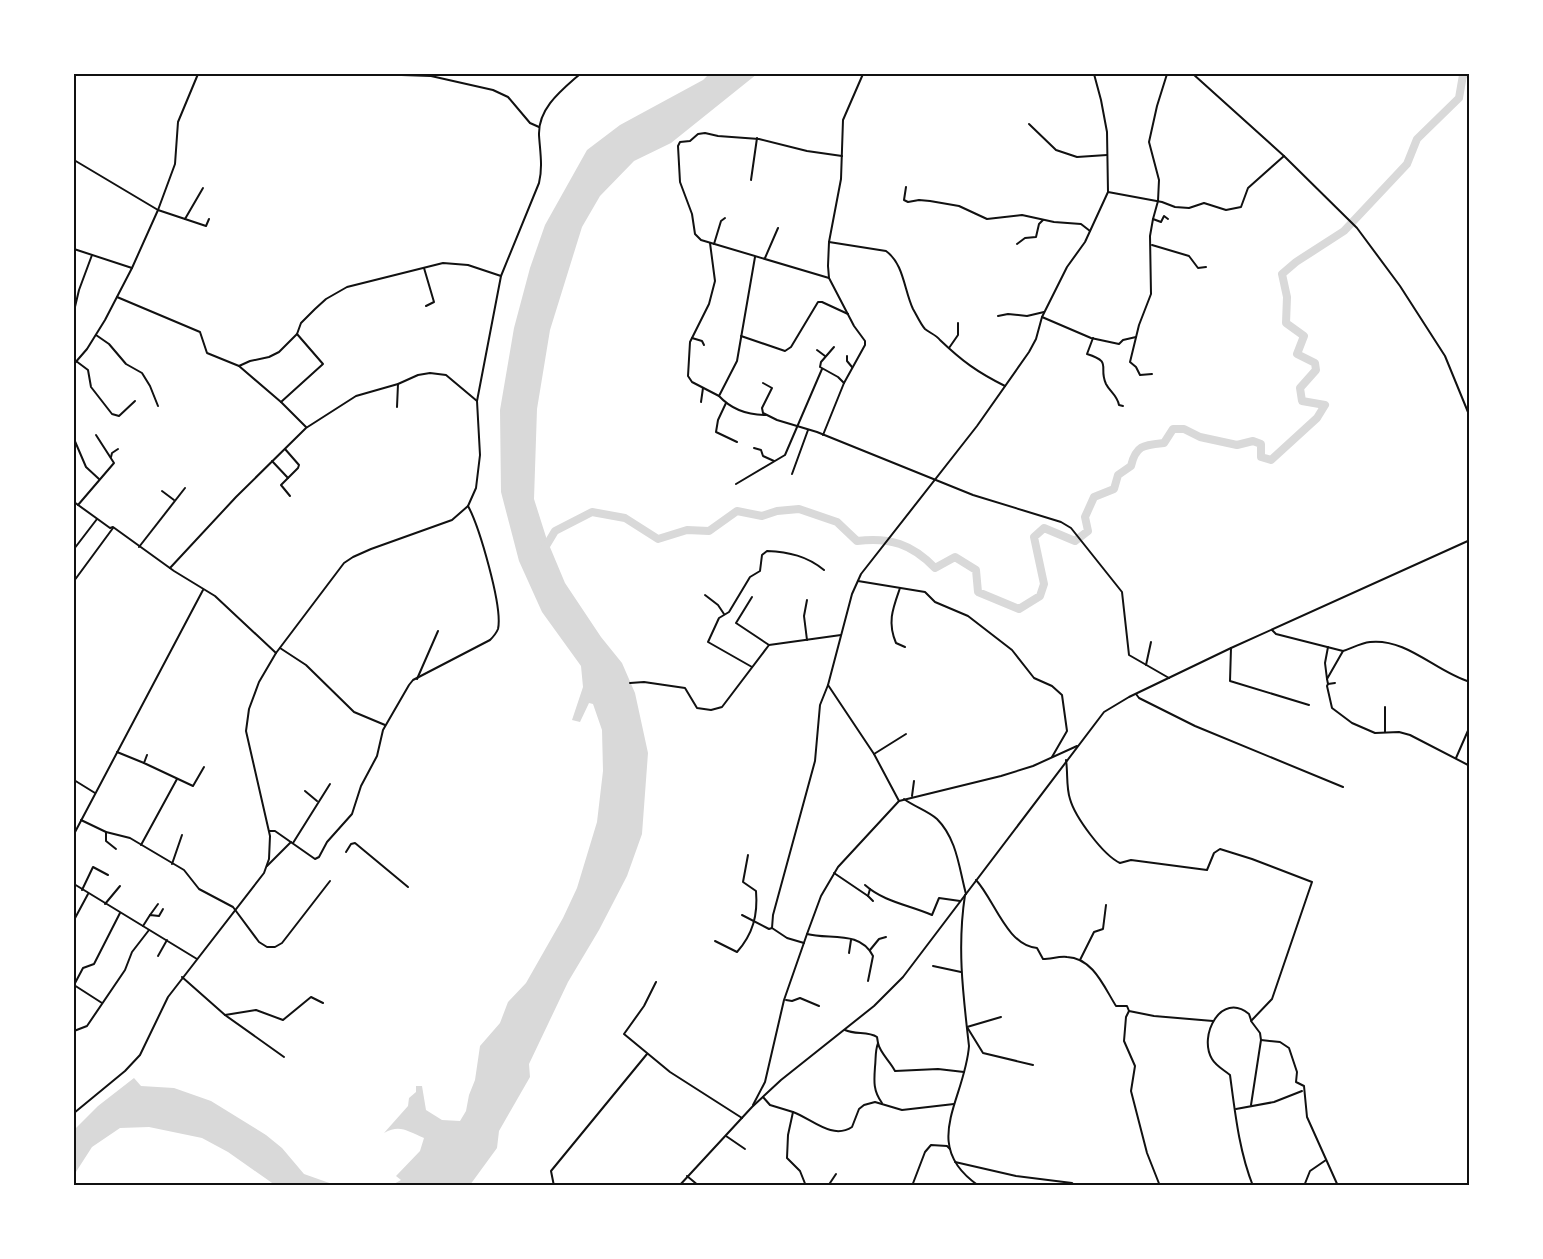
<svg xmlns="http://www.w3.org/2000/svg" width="1543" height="1259" viewBox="0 0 1543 1259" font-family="'Open Sans',sans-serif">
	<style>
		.water { fill: #d9d9d9 }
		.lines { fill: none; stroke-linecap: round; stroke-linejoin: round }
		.river { stroke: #d9d9d9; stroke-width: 8 }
		.minor { stroke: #111; stroke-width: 2 }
		.tertiary { stroke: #111; stroke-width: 2 }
		.neatline { fill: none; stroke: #111; stroke-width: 2 }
	</style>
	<rect width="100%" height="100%" fill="#fff"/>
	<g class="water">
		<path d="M709,74H757L671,143L634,161L600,196L582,227L550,330L537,409L534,499L547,540L565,583L601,637L622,663L635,693L648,753L642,834L627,876L599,930L568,982L529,1064L530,1077L499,1131L497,1148L470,1185H392L401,1180L396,1176L420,1151L424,1138C407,1131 400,1124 384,1133L408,1106L409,1098L416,1092V1086H422L426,1110L442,1120L460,1121L466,1111L469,1095L475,1080L480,1046L500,1023L508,1002L526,983L563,918L577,888L597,822L603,771L602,730L593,704L589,703L580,722L572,720L583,687L581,666L542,612L519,561L501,492L500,410L514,328L530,268L545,225L587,150L620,125L703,80Z"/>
		<path d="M134,1078L141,1086L174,1088L211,1101L266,1135L282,1148L304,1174L335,1185H275L228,1152L202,1138L149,1127L120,1128L92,1147L74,1175V1130L98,1106Z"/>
	</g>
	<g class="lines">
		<path class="river" d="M543,551L555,531L592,512L625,518L658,539L687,530L709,531L737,511L762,516L777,511L799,509L837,522L857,541C890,537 912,544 935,568L955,557L976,570L978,592L1019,609L1040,596L1044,584L1034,537L1044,528L1075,541L1088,531L1085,517L1094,497L1114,489L1118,475L1131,466C1136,445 1144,445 1164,443L1173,429H1184L1200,437L1237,445L1253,441L1261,444V457L1271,460L1317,418L1325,405L1302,401L1300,388L1316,370L1315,363L1297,354L1304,336L1286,323L1287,297L1282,274L1296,262L1344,231L1407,164L1417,139L1459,98L1463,75L1466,74"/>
		<g class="minor">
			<path d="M372,74L431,76L493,90L508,97L530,123L539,127"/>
			<path d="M1193,74L1284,156L1357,228L1400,286L1445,356L1470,417"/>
			<path d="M1029,124L1056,150L1077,157L1107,155"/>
			<path d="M751,180L757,138"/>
			<path d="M906,187L904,200L908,202L919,200L930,201L959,206L987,219L1022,215L1054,222L1081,224L1090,231"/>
			<path d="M1108,192L1162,202L1175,207L1189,208L1204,203L1226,210L1241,207L1248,188L1284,156"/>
			<path d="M158,210L185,219L203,188"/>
			<path d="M185,219L206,226L209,219"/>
			<path d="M1153,219L1158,201L1159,180L1149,142L1157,106L1167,74"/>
			<path d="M829,242L886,251C904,264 904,290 913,309C916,314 921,325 925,329C930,333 936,335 940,340C962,361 977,372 1005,386"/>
			<path d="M710,243L715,281L709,304L690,342L688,376L692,382L719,396"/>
			<path d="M714,244L721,221L725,218"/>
			<path d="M1017,244L1025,238L1036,237L1039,224L1043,220"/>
			<path d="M1152,245L1189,256L1198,268L1206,267"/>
			<path d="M74,249L132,268"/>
			<path d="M755,257L737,361L719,396C731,409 748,415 766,415"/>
			<path d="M765,258L778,228"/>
			<path d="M424,268L434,302L426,306"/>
			<path d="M829,278L701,240L695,234L692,214L680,182L678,146L680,142L690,141L698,134L705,133L718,136L759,139L807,151L842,156"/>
			<path d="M117,297L200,332L207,353L239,366L281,402L306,427"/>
			<path d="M74,311L79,290L92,255"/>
			<path d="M998,316L1008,314L1027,316L1044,312"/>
			<path d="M1042,317L1091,338L1119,344L1123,340L1136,337"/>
			<path d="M96,335L109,344L126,364L142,373L150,386L158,406"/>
			<path d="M741,336L785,351L791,347L818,302H822L848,314"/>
			<path d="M692,338L702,341L704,345"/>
			<path d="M1093,338L1087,354C1113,362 1098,367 1106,384C1110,392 1117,395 1119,405L1123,406"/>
			<path d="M834,347L821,362L820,367L838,377L844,383"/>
			<path d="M949,348L958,335V323"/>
			<path d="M817,350L825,356"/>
			<path d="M847,356V361L852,367"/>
			<path d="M76,361L88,370L91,387L112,414L119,416L135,401"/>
			<path d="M239,366L250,361L269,357L279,352L297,334L301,323L315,309L326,299L347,287L443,263L468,265L501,276"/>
			<path d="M1152,374L1140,375L1136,367L1130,362L1139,325L1151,294L1150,236L1153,219L1161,222L1164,216L1168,219"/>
			<path d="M763,383L772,388L762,408L763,413L777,420L817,432L973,495L1061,522L1071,528L1122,592L1129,655L1169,678"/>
			<path d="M281,402L323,364L297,334"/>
			<path d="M701,402L703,388"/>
			<path d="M726,403L718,420L716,432L737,442"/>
			<path d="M397,407L398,384"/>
			<path d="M823,435L844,383L865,345V341L854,326L829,278L828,266L829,242L841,179L843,120L863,74"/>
			<path d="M74,439L86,467L99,479"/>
			<path d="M754,448L761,450L763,456L774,461"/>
			<path d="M285,449L299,465L298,468L281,485L290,496"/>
			<path d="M111,457L112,453L118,449"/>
			<path d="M272,461L288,478"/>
			<path d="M792,474L808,430"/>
			<path d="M736,484L785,455L822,369"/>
			<path d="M162,491L174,500"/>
			<path d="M78,505L114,463L96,435"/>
			<path d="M139,547L185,488"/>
			<path d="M74,549L97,519"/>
			<path d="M170,568L236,497L306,428L356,396L398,384L418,375L430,373L446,375L477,401"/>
			<path d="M74,581L113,528"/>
			<path d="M858,581L925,592L935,602L968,616L1012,650L1034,678L1052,686L1062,695L1067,731L1052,757"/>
			<path d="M900,588C893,608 887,622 896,643L905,647"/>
			<path d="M705,595L718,605L724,614"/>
			<path d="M752,597L736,623L769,645L841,635"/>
			<path d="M807,600L804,616L807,640"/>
			<path d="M1328,647L1325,663L1327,679L1343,651C1352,648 1361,643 1370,642C1407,638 1436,672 1470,682"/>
			<path d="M280,648L306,665L354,712L385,725"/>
			<path d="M1231,648L1230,681L1309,705"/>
			<path d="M1146,665L1151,642"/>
			<path d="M752,667L708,642L719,618L729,612L750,577L760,571L762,555L767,551C789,552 807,556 824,570"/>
			<path d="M417,679L438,631"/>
			<path d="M1327,679L1328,684L1335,683"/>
			<path d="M630,683L644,682L685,688L697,708L711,710L722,707L769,645"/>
			<path d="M1328,684L1327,686L1332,708L1352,723L1375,733L1399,732L1410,735L1470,766"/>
			<path d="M1385,732V707"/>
			<path d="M117,752L144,763"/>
			<path d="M874,754L906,734"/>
			<path d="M147,755L144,763L193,786L204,767"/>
			<path d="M1456,758L1470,726"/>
			<path d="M1066,760C1068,773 1066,787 1070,799C1075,817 1103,855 1120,863L1131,860L1207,870L1214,853L1220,849L1252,859L1312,882L1272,999L1251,1021L1260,1033L1261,1040L1251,1105"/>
			<path d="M74,780L95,793"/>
			<path d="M305,791L317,801"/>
			<path d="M912,796L914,781"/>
			<path d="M904,799C915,807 928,811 937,819C957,839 959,868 966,894"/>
			<path d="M81,820L106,832L130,838L184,870L199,889L233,907L259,942L267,947H275L282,943L330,881"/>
			<path d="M269,831H275L315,859L319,857L327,842L352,814L361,786L377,756L383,730L409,685L413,680L490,640C494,636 496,634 498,629C503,607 479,526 468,506"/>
			<path d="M106,832V841L116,849"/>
			<path d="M74,834L203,590"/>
			<path d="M293,843L330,784"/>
			<path d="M141,845L177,779"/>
			<path d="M346,852L351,844L355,843L408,887"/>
			<path d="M172,864L182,835"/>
			<path d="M267,866L291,842"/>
			<path d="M834,873L868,896"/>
			<path d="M976,880C994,899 1007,946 1037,948L1043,959C1051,959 1059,956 1067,957C1093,958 1104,987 1116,1006H1127L1129,1011L1154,1016L1213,1021"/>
			<path d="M74,884L197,959"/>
			<path d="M865,885C884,902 909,905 932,915L939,898L960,901"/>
			<path d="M870,889L868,896L873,901"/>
			<path d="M82,890L93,867L108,875"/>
			<path d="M965,895C957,947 963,994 969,1046C965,1100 919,1145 979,1186"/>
			<path d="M105,904L120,886"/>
			<path d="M150,915L158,904"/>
			<path d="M742,915L769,929L772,928"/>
			<path d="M74,920L88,894"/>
			<path d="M143,926L150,915L159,916L163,909"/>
			<path d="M807,934C829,940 860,930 873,956L868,981"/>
			<path d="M715,941L737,952C753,934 758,915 756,891L743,882L748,855"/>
			<path d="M804,943L787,938L772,928L773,915L815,761L820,705L828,685"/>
			<path d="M870,950L879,939L886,937"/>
			<path d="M849,953L851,940"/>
			<path d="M158,956L167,940"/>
			<path d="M1080,960L1094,932L1103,929L1106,905"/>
			<path d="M933,966L961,972"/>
			<path d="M182,977L225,1015L284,1057"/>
			<path d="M656,982L644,1006L624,1034L670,1072L742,1118"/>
			<path d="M74,985L83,968L94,964L120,913"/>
			<path d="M74,985L102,1003"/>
			<path d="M786,1000L792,1001L800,998L819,1006"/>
			<path d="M1129,1011L1126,1017L1124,1041L1135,1066L1131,1091L1147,1153L1160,1186"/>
			<path d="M225,1015L256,1010L283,1020L311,997L323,1003"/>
			<path d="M1001,1017L967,1027L983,1053L1033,1065"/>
			<path d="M1251,1020L1249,1014C1221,991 1198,1036 1212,1059C1216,1066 1224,1070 1230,1075C1235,1112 1239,1151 1253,1186"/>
			<path d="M845,1030C855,1035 868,1031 877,1037L878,1043"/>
			<path d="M74,1031L87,1026L125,970L132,952L149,930"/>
			<path d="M1261,1040L1280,1042L1289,1048L1297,1072L1296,1082L1304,1086L1307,1117L1338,1186"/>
			<path d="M763,1097L770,1105L793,1112L788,1135L787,1158L800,1171L806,1186"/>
			<path d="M882,1103C873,1091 874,1081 875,1067C876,1058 875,1051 878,1043C880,1053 890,1061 895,1071L938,1069L964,1072"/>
			<path d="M753,1105L765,1082L784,1000L807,934L821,896L838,867L899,801L1001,776L1033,766L1077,746"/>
			<path d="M1236,1109L1274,1102L1302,1091"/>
			<path d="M793,1112C812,1119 832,1140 852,1127L859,1109L864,1105L875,1102L902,1110L954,1104"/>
			<path d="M726,1136L745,1149"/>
			<path d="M955,1162L1016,1176L1072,1183L1075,1186"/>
			<path d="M687,1176L699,1186"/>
			<path d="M554,1186L551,1171L647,1054"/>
			<path d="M828,1186L836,1174"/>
			<path d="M912,1186L925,1152L931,1145L947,1146L950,1149"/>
			<path d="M1304,1186L1310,1171L1326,1160"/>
		</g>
		<g class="tertiary">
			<path d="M74,160L158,210"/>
			<path d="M74,364L87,349L105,320L132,268L158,210L175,164L178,122L198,74"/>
			<path d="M74,502L110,528L113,527L174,571L215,596L276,653"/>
			<path d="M1272,630L1276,634L1343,651"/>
			<path d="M1136,694L1139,698L1195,726L1343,787"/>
			<path d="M899,801L874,754L828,685L852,594L861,574L977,426L1029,352L1036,339L1042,317L1067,267L1085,242L1108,192L1107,132L1101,100L1094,74"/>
			<path d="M74,1113L125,1071L140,1055L168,997L264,873L269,859L270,836L246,731L249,709L259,682L276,653L344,563L353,557L371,549L452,520L468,506L476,488L480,455L477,401L501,276L539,183C543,167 540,151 539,135C538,108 562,90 580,74"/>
			<path d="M679,1186L752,1107L781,1080L874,1006L903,977L1104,712L1129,697L1231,648L1470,540"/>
		</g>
	</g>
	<rect width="1543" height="1259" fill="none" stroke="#ffffff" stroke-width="150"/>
	<rect x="75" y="75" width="1393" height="1109" class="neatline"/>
</svg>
